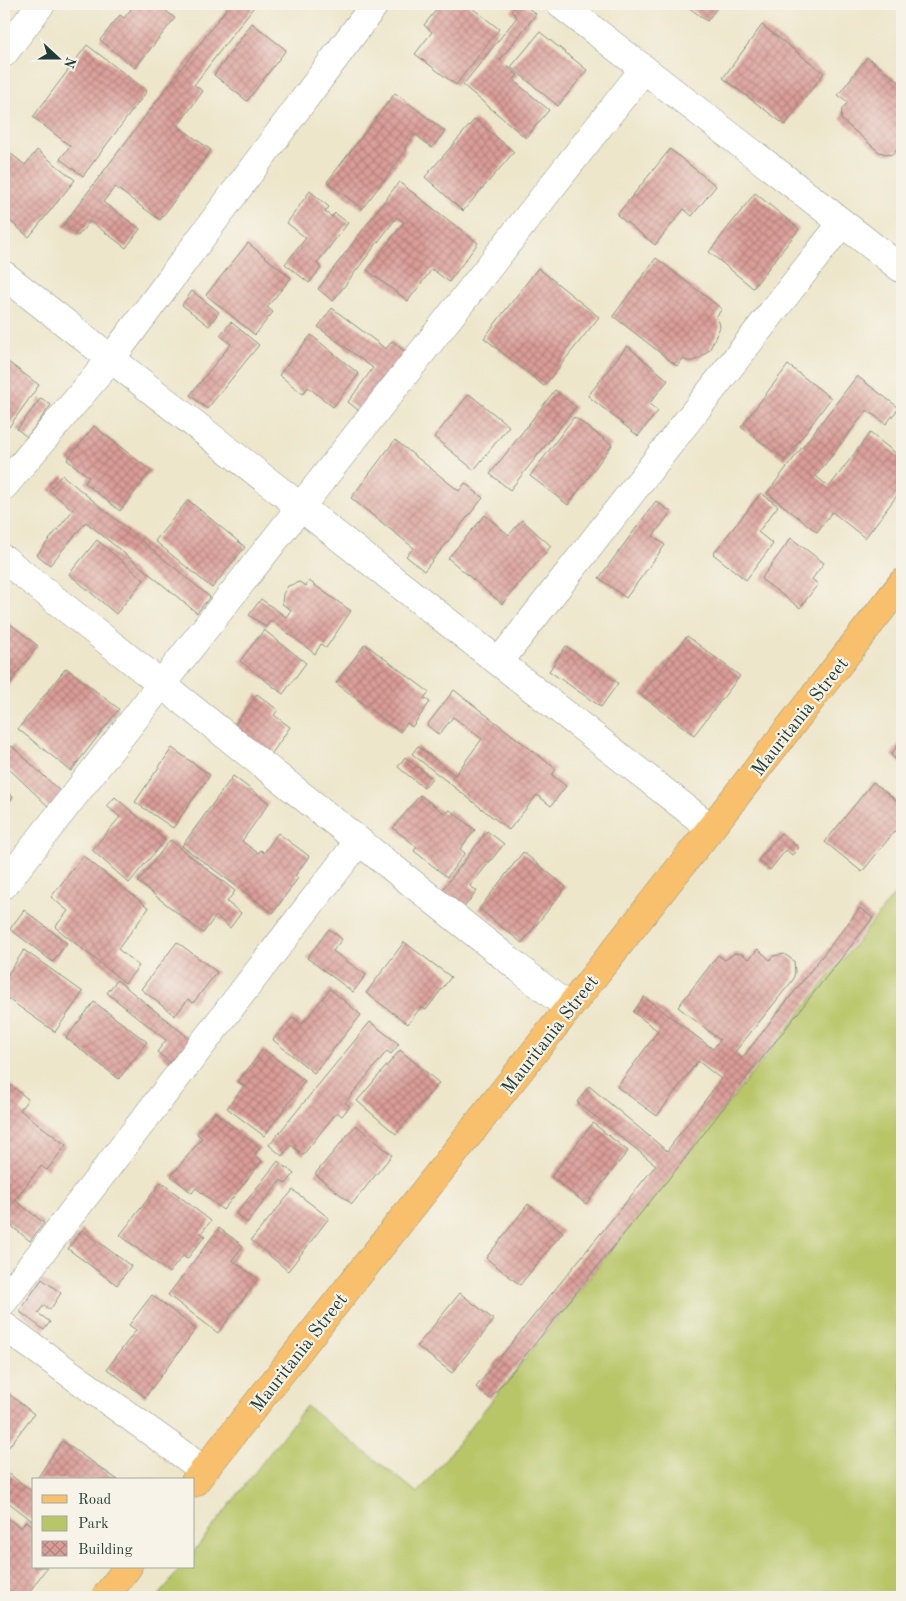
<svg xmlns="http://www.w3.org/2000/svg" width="906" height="1601" viewBox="0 0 906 1601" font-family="'Old Standard TT',serif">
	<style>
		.green { fill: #b8c668; stroke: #6c824e }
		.building { fill: url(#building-cross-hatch) }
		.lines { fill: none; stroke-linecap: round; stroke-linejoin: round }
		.minor-casing { stroke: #869280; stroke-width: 29 }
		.primary-casing { stroke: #869280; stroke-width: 29 }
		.minor { stroke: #fff; stroke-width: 28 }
		.primary { stroke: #f8bf6c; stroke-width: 28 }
		.labels { text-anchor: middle; stroke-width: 4.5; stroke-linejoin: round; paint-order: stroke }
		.street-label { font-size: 19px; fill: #1f3d34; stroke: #f7f3e8 }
	</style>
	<defs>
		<pattern id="building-cross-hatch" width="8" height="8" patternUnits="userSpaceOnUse" patternTransform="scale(1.25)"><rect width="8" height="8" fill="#db9d98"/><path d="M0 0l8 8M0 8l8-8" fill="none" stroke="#b1817d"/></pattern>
	</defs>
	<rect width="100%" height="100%" fill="#f7f3e8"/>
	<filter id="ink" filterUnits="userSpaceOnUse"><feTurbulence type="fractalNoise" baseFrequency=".02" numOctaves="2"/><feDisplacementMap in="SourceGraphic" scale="10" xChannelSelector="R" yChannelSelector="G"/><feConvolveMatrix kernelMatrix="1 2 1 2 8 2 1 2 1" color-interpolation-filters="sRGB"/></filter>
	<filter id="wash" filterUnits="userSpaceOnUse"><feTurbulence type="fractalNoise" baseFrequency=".0096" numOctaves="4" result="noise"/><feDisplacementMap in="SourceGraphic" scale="20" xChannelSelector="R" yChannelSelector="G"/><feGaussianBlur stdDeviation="1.12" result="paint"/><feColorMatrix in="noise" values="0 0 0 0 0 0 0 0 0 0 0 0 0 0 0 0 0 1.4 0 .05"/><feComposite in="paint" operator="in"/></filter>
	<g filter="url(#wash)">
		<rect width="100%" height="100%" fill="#ede6cb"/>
		<path class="green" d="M902,885V1597H158L181,1567H194V1551L306,1406L418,1493Z"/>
		<g id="blocks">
			<g class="building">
				<path d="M135,4H157L175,18L135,68L100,40L120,15L124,18Z"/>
				<path d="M230,4H256L194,85L203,91L178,126L211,150L160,220L115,187L103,202L140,229L126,248L90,221L78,236L63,225Z"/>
				<path d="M441,4H467L499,29L456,85L415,54L432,32L424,25Z"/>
				<path d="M517,4H523L536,14L500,60L518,75L513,80L549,110L526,138L463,85L517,17L511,11Z"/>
				<path d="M684,4H720L707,21Z"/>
				<path d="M252,23L286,50L247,101L214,75Z"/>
				<path d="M762,25L824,73L785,125L723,78Z"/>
				<path d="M540,32L587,70L558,106L511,67Z"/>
				<path d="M87,45L147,91L83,176L60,159L70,146L33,117Z"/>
				<path d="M867,57L902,84V154L897,150L894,153L890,155L879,152L841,119L842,109L848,102L838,95Z"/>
				<path d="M395,93L445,131L432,148L415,134L404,148L407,150L362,209L327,182Z"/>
				<path d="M475,119L514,152L463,211L425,177Z"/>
				<path d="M4,148L25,165L37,150L75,180L29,237L4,216Z"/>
				<path d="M670,149L716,186L692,216L684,209L655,245L617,215Z"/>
				<path d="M399,182L478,243L449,282L432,269L408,301L367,270L404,222L397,217L333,301L318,289Z"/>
				<path d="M310,191L329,207L325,212L332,217L335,213L348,223L317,263L321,268L309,283L285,264L306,238L287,223Z"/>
				<path d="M755,193L799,229L753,288L709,252Z"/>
				<path d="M248,243L291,278L267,307L273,312L255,335L206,295Z"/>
				<path d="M656,258L722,309L716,317L719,322L720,327L710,349L700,358L693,361H687L683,359L677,366L613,316Z"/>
				<path d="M538,268L599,317L544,386L484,338Z"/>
				<path d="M192,291L219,312L209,326L182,305Z"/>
				<path d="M332,308L386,349L392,341L408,354L363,414L348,402L373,368L318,327Z"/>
				<path d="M231,322L259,345L207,409L190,395L231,344L220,335Z"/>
				<path d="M311,335L359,374L333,407L308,387L303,394L279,375Z"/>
				<path d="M627,346L668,380L649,404L658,411L638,436L588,396Z"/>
				<path d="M4,359L39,385L9,427L4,423Z"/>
				<path d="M788,365L831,398L785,460L741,427Z"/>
				<path d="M857,376L899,408L886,424L867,410L816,476L829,487L870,433L902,458V489L865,538L832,512L817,532L767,493Z"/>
				<path d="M555,390L576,407L510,490L490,474Z"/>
				<path d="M469,394L509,426L474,470L434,437Z"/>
				<path d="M41,398L51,405L27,437L17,429Z"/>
				<path d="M574,417L612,445L568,505L530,476Z"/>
				<path d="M94,426L151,471L120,511L85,483L89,477L67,460Z"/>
				<path d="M395,440L459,491L465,483L483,498L424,571L406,556L414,548L351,498Z"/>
				<path d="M62,475L210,597L197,613L86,522L50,565L37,555L73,510L49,490Z"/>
				<path d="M761,493L778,506L758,532L773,544L746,580L713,554Z"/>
				<path d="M188,500L245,547L212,588L155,541Z"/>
				<path d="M656,501L671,512L653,536L665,545L626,598L599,578Z"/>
				<path d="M485,515L509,535L522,520L551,546L502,604L448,558Z"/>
				<path d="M791,538L824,563L812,579L818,584L800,608L761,579Z"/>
				<path d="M97,540L144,580L116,614L69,574Z"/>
				<path d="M309,581L351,611L326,648L321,644L315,654L271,620L266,627L249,615L261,599L286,617L291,610L282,604L283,594L288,586L299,582L306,586Z"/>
				<path d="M4,619L38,646L4,690Z"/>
				<path d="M264,630L306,663L283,694L240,661Z"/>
				<path d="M687,636L740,676L694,735L641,695Z"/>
				<path d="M365,644L429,692L424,698L430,702L412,727L407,723L400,732L336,683Z"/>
				<path d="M566,646L618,683L601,707L549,671Z"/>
				<path d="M66,668L119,709L71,771L18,729Z"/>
				<path d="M454,690L556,769L552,775L566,786L551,806L537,795L509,830L412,754L418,746L455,775L482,739L453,717L439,735L427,725Z"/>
				<path d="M257,694L278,710L274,715L290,727L268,759L230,732Z"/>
				<path d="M902,739V765L891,755Z"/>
				<path d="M12,746L64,795L51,809L4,764V755Z"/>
				<path d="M172,748L210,775L173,828L135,802Z"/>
				<path d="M405,757L432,778L424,788L398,767Z"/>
				<path d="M233,776L269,803L242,841L258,853L261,850L264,853L278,833L309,856L295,876L298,878L273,913L182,846Z"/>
				<path d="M873,782L902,805V822L862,872L825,842Z"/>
				<path d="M4,790L13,797L4,809Z"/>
				<path d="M420,795L445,814L450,810L475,830L460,849L465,853L447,877L414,851L417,847L393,828Z"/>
				<path d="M115,797L165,840L129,883L92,850L120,817L107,806Z"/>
				<path d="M487,831L504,844L470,886L477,891L462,910L440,893Z"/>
				<path d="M781,833L799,848L792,855L786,850L770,870L758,860Z"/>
				<path d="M170,840L235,891L227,902L241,913L230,928L216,916L203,933L138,882Z"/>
				<path d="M523,852L566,887L522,943L479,909Z"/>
				<path d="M83,856L149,908L118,949L139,966L125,983L55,927L68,911L51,897Z"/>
				<path d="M860,908L873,918L748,1076L679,1166L490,1399L476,1387L656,1165L577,1102L589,1086L667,1151L721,1079L698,1061L657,1116L617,1087L658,1031L633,1012L644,997L713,1049L720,1040L678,1007L718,955L725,960L735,953L742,954L749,959L758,949L770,960L773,956L784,954L794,961L795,972L793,980L735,1052L742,1058Z"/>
				<path d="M24,910L67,943L53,962L10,929Z"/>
				<path d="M329,929L342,939L333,951L366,975L353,992L307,958Z"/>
				<path d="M177,942L217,972L193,1003L188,999L175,1016L141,989Z"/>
				<path d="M404,942L451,977L426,1010L421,1007L408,1024L366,993Z"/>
				<path d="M24,950L83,992L55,1032L4,996V980Z"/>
				<path d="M117,980L190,1039L171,1063L157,1052L166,1040L107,993Z"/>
				<path d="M330,989L361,1015L314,1073L273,1040L293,1017L302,1024Z"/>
				<path d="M94,1002L147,1042L119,1079L66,1038Z"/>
				<path d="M370,1022L399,1044L391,1054L387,1051L345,1103L350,1106L342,1116L337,1112L303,1155L291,1145L282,1156L269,1145Z"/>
				<path d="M263,1049L305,1081L264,1136L227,1108L244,1086L238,1082Z"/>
				<path d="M400,1050L439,1083L396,1134L357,1101Z"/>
				<path d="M4,1080L28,1099L20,1110L66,1145L47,1170L41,1166L15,1200L44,1223L30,1241L5,1221L4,1223Z"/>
				<path d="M215,1112L260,1148L254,1155L262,1161L223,1210L196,1188L192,1193L171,1176L202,1138L197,1134Z"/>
				<path d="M593,1123L628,1151L586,1204L551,1177Z"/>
				<path d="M356,1125L392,1155L352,1204L315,1174Z"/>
				<path d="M278,1161L294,1174L286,1184L281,1180L247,1223L236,1214Z"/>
				<path d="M161,1182L211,1221L201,1233L205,1236L187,1259L183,1256L169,1273L120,1235Z"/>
				<path d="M293,1190L329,1218L288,1271L251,1240Z"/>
				<path d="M528,1204L563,1232L520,1285L486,1258Z"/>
				<path d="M219,1228L243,1246L232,1260L258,1279L218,1333L168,1295Z"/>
				<path d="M82,1230L131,1266L117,1285L68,1249Z"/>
				<path d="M42,1279L61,1293L50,1310L44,1305L38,1313L50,1322L44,1330L19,1311Z"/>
				<path d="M460,1293L494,1320L452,1373L417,1346Z"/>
				<path d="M152,1295L196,1329L145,1397L107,1369L136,1330L129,1325Z"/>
				<path d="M4,1390L34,1414L4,1453Z"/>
				<path d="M62,1441L118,1480H36Z"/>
				<path d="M4,1470L34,1493V1522L4,1499Z"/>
				<path d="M4,1516L21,1528L26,1521L34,1526V1567H47L26,1597H4Z"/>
			</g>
		</g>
	</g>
	<g filter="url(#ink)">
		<use href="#blocks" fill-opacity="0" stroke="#869280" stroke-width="1"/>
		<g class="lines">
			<g class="minor-casing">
				<g id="minor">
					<path d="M560,4L902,269"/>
					<path d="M4,53L41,4"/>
					<path d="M4,275L711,828"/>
					<path d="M4,486L111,359L375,4"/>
					<path d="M4,559L569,1008"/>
					<path d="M499,662L842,223"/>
					<path d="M4,885L644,69"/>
					<path d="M4,1301L359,841"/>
					<path d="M4,1326L204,1470"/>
				</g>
			</g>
			<g class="primary-casing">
				<g id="primary">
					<path d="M194,1483L711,828L902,583"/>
					<path d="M105,1597L128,1567"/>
				</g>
			</g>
			<use href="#minor" class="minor"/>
			<use href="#primary" class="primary"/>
		</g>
	</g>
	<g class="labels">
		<g class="street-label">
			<text transform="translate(799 716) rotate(-52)" y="7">Mauritania Street</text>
			<text transform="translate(549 1034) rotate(-52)" y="7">Mauritania Street</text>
			<text transform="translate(298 1352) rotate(-52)" y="7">Mauritania Street</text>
		</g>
	</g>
	<rect width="906" height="1601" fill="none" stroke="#f7f3e8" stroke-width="20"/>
	<rect x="32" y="1478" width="162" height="90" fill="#f7f3e8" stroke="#a1aaa0"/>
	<rect x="42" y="1495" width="25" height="8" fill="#f8bf6c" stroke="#a1aaa0"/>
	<text x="78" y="1504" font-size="15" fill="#1f3d34">Road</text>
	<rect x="42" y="1516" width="25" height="15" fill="#b8c668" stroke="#a1aaa0"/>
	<text x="78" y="1528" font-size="15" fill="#1f3d34">Park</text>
	<rect x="42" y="1541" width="25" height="15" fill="url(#building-cross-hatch)" stroke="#a1aaa0"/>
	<text x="78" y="1554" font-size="15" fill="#1f3d34">Building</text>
	<g transform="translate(58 58) rotate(111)" stroke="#f7f3e8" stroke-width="4" paint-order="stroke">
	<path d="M0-4L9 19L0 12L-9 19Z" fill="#1f3d34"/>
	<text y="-8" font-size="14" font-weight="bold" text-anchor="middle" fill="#1f3d34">N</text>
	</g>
</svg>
